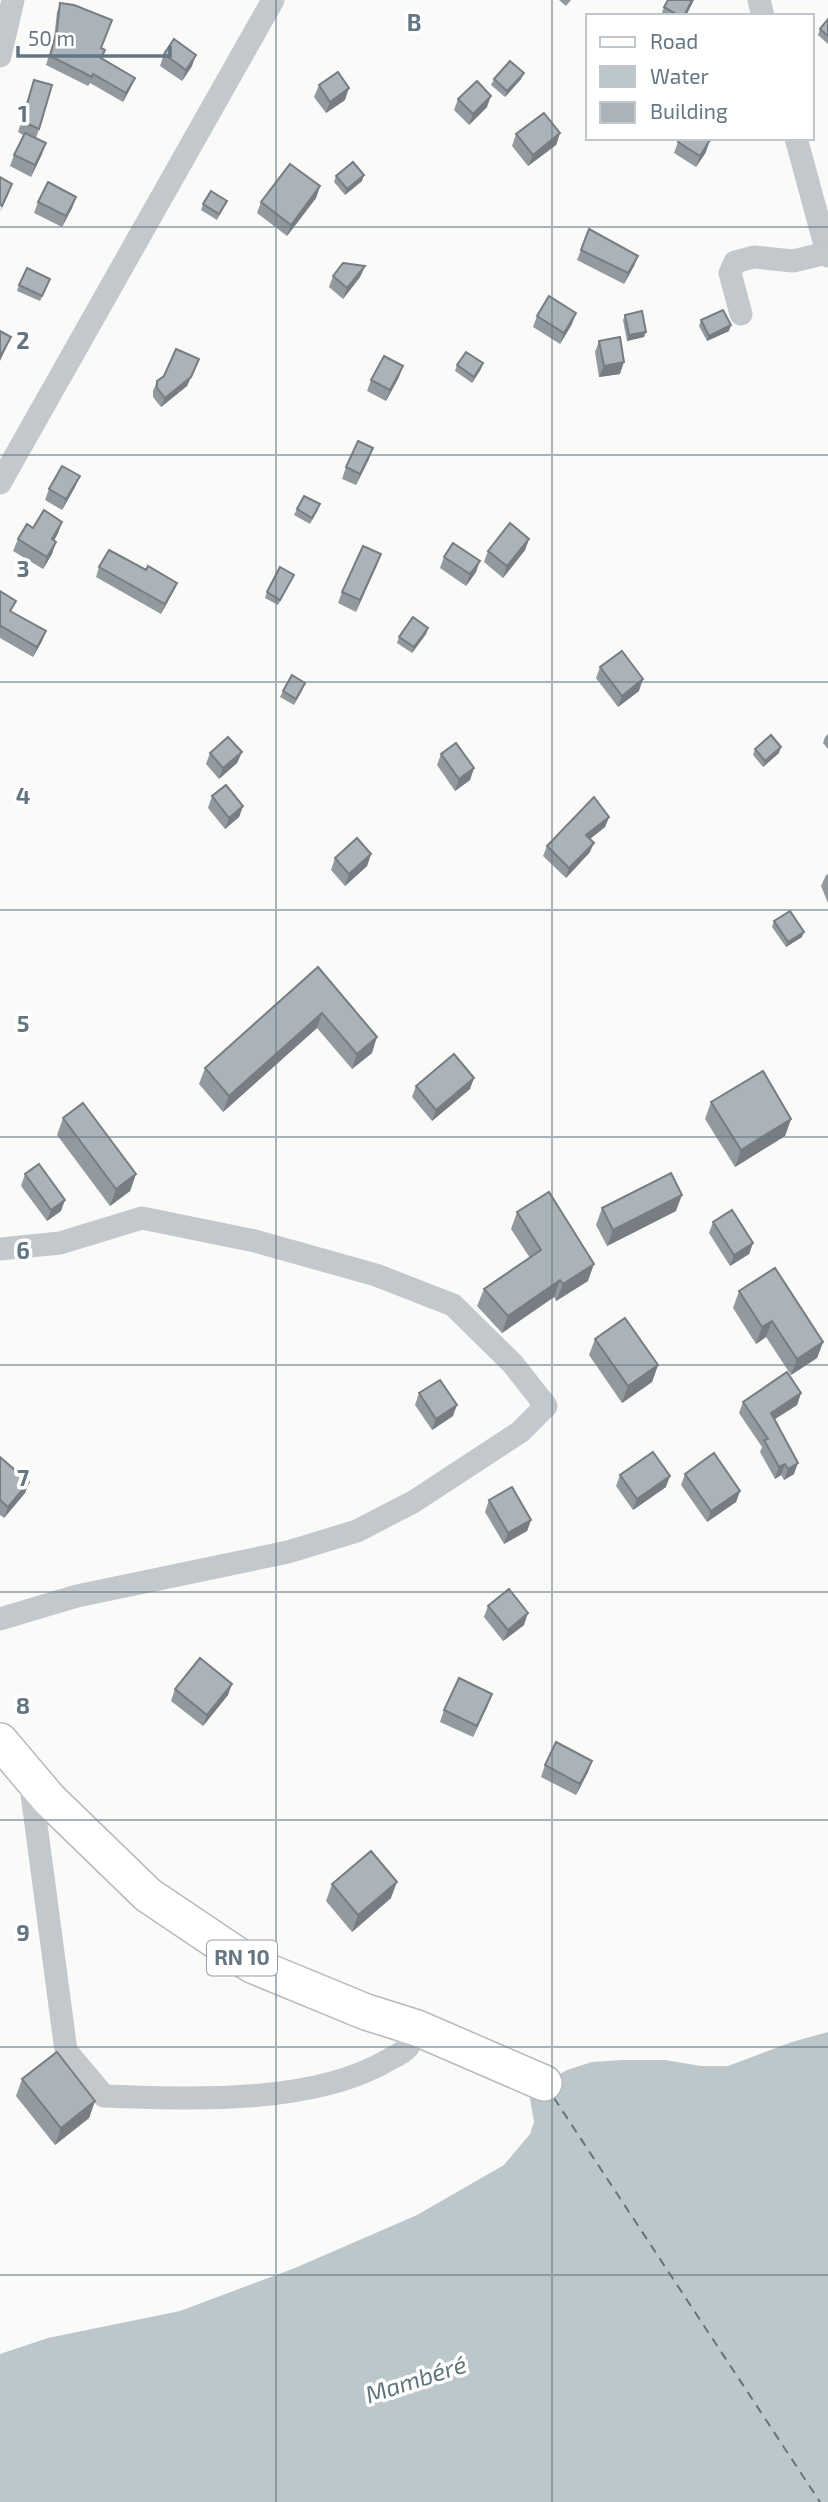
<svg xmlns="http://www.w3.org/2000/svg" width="828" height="2502" viewBox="0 0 828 2502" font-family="'Exo 2',sans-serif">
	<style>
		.water { fill: #bbc7cb }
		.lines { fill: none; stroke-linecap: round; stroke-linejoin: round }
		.ferry { stroke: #60757c; stroke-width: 2; stroke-dasharray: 9 7; stroke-linecap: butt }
		.primary-casing { stroke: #b5babe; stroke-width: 38 }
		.minor { stroke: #c3c8cc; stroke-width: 23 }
		.primary { stroke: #fff; stroke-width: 35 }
		.wall { fill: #929a9f }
		.shaded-wall { fill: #777d82 }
		.building { fill: #aab3b9; stroke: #777d82; stroke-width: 2 }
		.grid { fill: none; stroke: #657683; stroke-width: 2; stroke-opacity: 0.55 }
		.labels { text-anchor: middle; stroke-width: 7; stroke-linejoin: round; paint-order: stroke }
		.shield { fill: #fff; stroke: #939fa8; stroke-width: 2 }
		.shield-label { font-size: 21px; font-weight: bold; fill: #657683 }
		.water-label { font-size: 24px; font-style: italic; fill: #60757c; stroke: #fff }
		.grid-label { font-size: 23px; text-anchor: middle; font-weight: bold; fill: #657683; stroke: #fff; stroke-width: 7; stroke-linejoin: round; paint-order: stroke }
	</style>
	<rect width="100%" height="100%" fill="#fafaf8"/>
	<path class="water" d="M828,2032V2502H0V2354L48,2338L180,2311L295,2268L417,2215L504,2165L530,2134L534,2122L530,2099L534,2092L544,2083L567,2070L592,2062L622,2060H665L701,2066H728L792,2042Z"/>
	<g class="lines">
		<path class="ferry" d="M554,2098L820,2502"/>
		<g class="primary-casing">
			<path id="primary" d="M0,1741L49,1799L148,1895L252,1965L366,2012L417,2028L544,2083"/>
		</g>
		<g class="minor">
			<path d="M759,0L763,16"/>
			<path d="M0,56L13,0"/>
			<path d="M796,138L828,256"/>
			<path d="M741,314L730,273L735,262L754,257L793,261L827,253"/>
			<path d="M0,483L273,0"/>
			<path d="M0,1249L60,1243L142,1218L255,1241L376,1275L453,1305L512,1363L546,1406L520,1432L413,1502L357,1531L288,1552L77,1596L0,1619"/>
			<path d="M30,1779L66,2051L104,2096C190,2099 314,2105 390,2059C396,2056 404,2052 408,2047C412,2042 414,2034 417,2028"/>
		</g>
		<use href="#primary" class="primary"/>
	</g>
	<g class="wall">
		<path d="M559,0H571L566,6Z"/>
		<path d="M60,3L102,48V58L135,78L131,87L123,102L90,83L88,86L46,65L54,39L57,12Z"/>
		<path d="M664,7L686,16H661Z"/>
		<path d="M828,19V44L818,35L820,29Z"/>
		<path d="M164,54L192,66L182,81L160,66Z"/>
		<path d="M494,79H521L505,97L491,85Z"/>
		<path d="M34,80L39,129L36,138L42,154L31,177L10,166L14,155L23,135L18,132Z"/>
		<path d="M319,85L345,100L326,113L314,97Z"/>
		<path d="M458,99L487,107L469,125L454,110Z"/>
		<path d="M560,133L556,145L528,166L512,146L516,134Z"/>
		<path d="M678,142L706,152L696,167L674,153Z"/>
		<path d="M336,176L362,181L345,195L334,182Z"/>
		<path d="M320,186L316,198L287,236L257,213L261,202Z"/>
		<path d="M76,197L72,208L62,227L34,213L38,202Z"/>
		<path d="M227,201L217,220L201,210L203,204Z"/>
		<path d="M581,250L638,256L634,266L624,284L577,260Z"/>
		<path d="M365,266L360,277L343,299L329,287L333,276Z"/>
		<path d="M19,285H48L40,301L17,291Z"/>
		<path d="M625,315L644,337L627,341L623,320Z"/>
		<path d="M537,316L572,324L560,344L533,327Z"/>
		<path d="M701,320L729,331L707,341L699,326Z"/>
		<path d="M599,341L620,374L599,377L595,352Z"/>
		<path d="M199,359L187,386L161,407L153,397V391L157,381Z"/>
		<path d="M457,365L481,369L472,383L455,371Z"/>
		<path d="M399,377L386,401L367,391L371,380Z"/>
		<path d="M369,459L356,485L342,479L346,467Z"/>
		<path d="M80,476L75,487L62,510L45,500L49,489Z"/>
		<path d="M297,509L318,510L310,524L294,515Z"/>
		<path d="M62,522L58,533L54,541L52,554L43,569L13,551L18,539L33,528Z"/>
		<path d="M529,539L525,550L503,578L484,562L488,551Z"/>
		<path d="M381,554L356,612L338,603L342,592Z"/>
		<path d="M444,557L476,572L466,586L440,568Z"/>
		<path d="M99,567L146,570L177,583L173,592L161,614L96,577Z"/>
		<path d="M294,575L278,605L265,598L267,592Z"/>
		<path d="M0,591L12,612L42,641L33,657L0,638Z"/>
		<path d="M428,628L426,634L412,653L397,643L399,637Z"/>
		<path d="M600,667L639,691L618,707L596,678Z"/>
		<path d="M303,689L294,705L280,697L283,691Z"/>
		<path d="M828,734V749L823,743L825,737Z"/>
		<path d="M755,749L779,753L763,767L753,755Z"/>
		<path d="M242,752L237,763L219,779L206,764L210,753Z"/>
		<path d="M441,754L474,768L470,780L455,791L437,765Z"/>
		<path d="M212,796L243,806L239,817L225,829L208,808Z"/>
		<path d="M609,817L605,827L590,839V852L566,878L543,856L547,846Z"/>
		<path d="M371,854L367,866L345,886L331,870L335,858Z"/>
		<path d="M828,874V903L821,886L826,875Z"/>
		<path d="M774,921L802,937L786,947L772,927Z"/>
		<path d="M318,967L372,1053L352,1069L317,1028L223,1112L199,1084L205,1068Z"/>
		<path d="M416,1086L470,1089L432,1121L412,1097Z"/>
		<path d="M711,1102L791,1119L785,1136L735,1167L705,1119Z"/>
		<path d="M63,1118L136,1174L130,1191L110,1206L57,1135Z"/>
		<path d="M25,1174L61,1211L47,1221L21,1186Z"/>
		<path d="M602,1208L676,1211L607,1246L596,1225Z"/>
		<path d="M517,1212L588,1281L556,1301L554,1297L502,1333L477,1306L484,1289L530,1258L511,1229Z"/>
		<path d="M713,1222L753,1243L749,1254L730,1266L709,1233Z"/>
		<path d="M739,1291L823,1342L817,1358L791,1375L766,1337L756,1344L733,1308Z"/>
		<path d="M595,1339L658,1365L652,1382L622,1403L589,1355Z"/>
		<path d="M419,1393L453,1416L432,1430L415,1405Z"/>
		<path d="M801,1393L797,1405L775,1419L794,1474L784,1480L781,1475L775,1479L760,1452L762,1447L739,1413L743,1402Z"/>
		<path d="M0,1457L29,1482L25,1493L4,1518L0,1515Z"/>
		<path d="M685,1474L740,1491L736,1502L707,1522L681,1485Z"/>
		<path d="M620,1475L666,1487L633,1510L616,1486Z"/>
		<path d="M489,1500L531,1520L527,1531L504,1544L485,1512Z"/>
		<path d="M488,1606L524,1625L503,1641L484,1617Z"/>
		<path d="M175,1689L228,1695L203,1726L171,1701Z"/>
		<path d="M492,1694L473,1737L440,1722L444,1710Z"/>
		<path d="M592,1761L588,1772L576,1795L541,1777L545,1765Z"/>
		<path d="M332,1884L391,1898L352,1932L326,1901Z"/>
		<path d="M22,2079L95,2101L89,2118L55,2145L16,2096Z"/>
	</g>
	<g class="shaded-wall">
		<path d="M692,0H694L686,16H684Z"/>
		<path d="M196,55L192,66L182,81L186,70Z"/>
		<path d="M524,73L521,79L505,97L507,91Z"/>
		<path d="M135,78L131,87L123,102L126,93Z"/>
		<path d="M349,88L345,100L326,113L330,102Z"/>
		<path d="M491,96L487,107L469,125L473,114Z"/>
		<path d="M560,133L556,145L528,166L533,155Z"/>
		<path d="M710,140L706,152L696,167L700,156Z"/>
		<path d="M46,143L42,154L31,177L35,165Z"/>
		<path d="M364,175L362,181L345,195L347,189Z"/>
		<path d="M12,184L8,195L0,212L2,206Z"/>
		<path d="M320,186L316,198L287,236L291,225Z"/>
		<path d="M76,197L72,208L62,227L66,216Z"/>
		<path d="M638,256L634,266L624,284L628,273Z"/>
		<path d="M365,266L360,277L343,299L347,288Z"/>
		<path d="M576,313L572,324L560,344L564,333Z"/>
		<path d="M731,325L729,331L707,341L709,336Z"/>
		<path d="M646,332L644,337L627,341L629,335Z"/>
		<path d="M11,337L6,348L0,361V357Z"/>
		<path d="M199,359L187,386L161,407L165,398Z"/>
		<path d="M624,362L620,374L599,377L604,366Z"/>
		<path d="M483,363L481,369L472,383L474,377Z"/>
		<path d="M403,366L399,377L386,401L390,390Z"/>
		<path d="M373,448L369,459L356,485L360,474Z"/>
		<path d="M80,476L75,487L62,510L66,499Z"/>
		<path d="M62,522L58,533L48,551L52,539Z"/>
		<path d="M529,539L525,550L503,578L507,566Z"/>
		<path d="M56,542L52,554L43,569L47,557Z"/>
		<path d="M381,554L377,565L356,612L360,600Z"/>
		<path d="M480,561L476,572L466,586L470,574Z"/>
		<path d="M177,583L173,592L161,614L165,604Z"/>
		<path d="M428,628L426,634L412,653L414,647Z"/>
		<path d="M46,631L42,641L33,657L37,647Z"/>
		<path d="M643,679L639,691L618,707L622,696Z"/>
		<path d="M781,747L779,753L763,767L765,761Z"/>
		<path d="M242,752L237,763L219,779L223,768Z"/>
		<path d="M474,768L470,780L455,791L459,779Z"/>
		<path d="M243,806L239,817L225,829L229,818Z"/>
		<path d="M609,817L605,827L582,845L586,835Z"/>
		<path d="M594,843L590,852L566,878L569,868Z"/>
		<path d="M371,854L367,866L345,886L349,874Z"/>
		<path d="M804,932L802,937L786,947L788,942Z"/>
		<path d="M322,1013L317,1028L223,1112L229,1096Z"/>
		<path d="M377,1037L372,1053L352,1069L357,1054Z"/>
		<path d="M474,1078L470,1089L432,1121L436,1110Z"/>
		<path d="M791,1119L785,1136L735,1167L741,1150Z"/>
		<path d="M136,1174L130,1191L110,1206L116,1189Z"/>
		<path d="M682,1195L676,1211L607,1246L613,1230Z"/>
		<path d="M65,1200L61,1211L47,1221L51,1210Z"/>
		<path d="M753,1243L749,1254L730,1266L734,1255Z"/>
		<path d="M594,1264L588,1281L556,1301L563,1284Z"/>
		<path d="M560,1280L554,1297L502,1333L508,1316Z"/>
		<path d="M772,1321L766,1337L756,1344L762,1327Z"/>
		<path d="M823,1342L817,1358L791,1375L797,1359Z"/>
		<path d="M658,1365L652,1382L622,1403L628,1386Z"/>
		<path d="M801,1393L797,1405L767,1424L771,1413Z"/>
		<path d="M457,1405L453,1416L432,1430L436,1419Z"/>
		<path d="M798,1463L794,1474L784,1480L788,1469Z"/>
		<path d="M785,1464L781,1475L775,1479L779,1467Z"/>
		<path d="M670,1476L666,1487L633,1510L637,1499Z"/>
		<path d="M29,1482L25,1493L4,1518L8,1507Z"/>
		<path d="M740,1491L736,1502L707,1522L711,1511Z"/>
		<path d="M531,1520L527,1531L504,1544L508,1533Z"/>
		<path d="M528,1613L524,1625L503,1641L508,1630Z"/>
		<path d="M232,1684L228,1695L203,1726L207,1715Z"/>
		<path d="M492,1694L488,1705L473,1737L477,1726Z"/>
		<path d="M592,1761L588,1772L576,1795L580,1784Z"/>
		<path d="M397,1882L391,1898L352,1932L358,1915Z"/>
		<path d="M95,2101L89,2118L55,2145L61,2128Z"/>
	</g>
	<g class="building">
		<path d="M668,0H692L684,16H680L664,7Z"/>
		<path d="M60,3L74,5L112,20L101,48L105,50L101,58L135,78L126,93L93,74L92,77L50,56L57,30Z"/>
		<path d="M828,19V36L820,29Z"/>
		<path d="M174,39L196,55L186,70L164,54Z"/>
		<path d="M510,61L524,73L507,91L494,79Z"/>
		<path d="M338,72L349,88L330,102L319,85Z"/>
		<path d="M34,80L52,85L39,129L22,121Z"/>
		<path d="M477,81L491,96L473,114L458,99Z"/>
		<path d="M544,113L560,133L533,155L516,134Z"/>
		<path d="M25,133L46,143L35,165L14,155Z"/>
		<path d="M680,138H707L710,140L700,156L678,142Z"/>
		<path d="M353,162L364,175L347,189L336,176Z"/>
		<path d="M290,164L320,186L291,225L261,202Z"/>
		<path d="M0,177L12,184L2,206L0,205Z"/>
		<path d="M48,182L76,197L66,216L38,202Z"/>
		<path d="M211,191L227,201L219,214L203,204Z"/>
		<path d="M589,229L638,256L628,273L581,250Z"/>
		<path d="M343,263L365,266L347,288L333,276Z"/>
		<path d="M27,268L50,279L42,296L19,285Z"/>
		<path d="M549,296L576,313L564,333L537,316Z"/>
		<path d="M723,310L731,325L709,336L701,320Z"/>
		<path d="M642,311L646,332L629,335L625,315Z"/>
		<path d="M0,331L11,337L0,357Z"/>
		<path d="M620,337L624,362L604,366L599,341Z"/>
		<path d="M176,349L199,359L191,377L165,398L157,388V381L164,376Z"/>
		<path d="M466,352L483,363L474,377L457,365Z"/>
		<path d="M384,356L403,366L390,390L371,380Z"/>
		<path d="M358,441L373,448L360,474L346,467Z"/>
		<path d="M62,466L80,476L66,499L49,489Z"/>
		<path d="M304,496L320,504L312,518L297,509Z"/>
		<path d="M44,510L62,522L52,539L56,542L47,557L18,539L27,524L33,528Z"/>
		<path d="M510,523L529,539L507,566L488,551Z"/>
		<path d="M453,543L480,561L470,574L444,557Z"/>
		<path d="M363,546L381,554L360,600L342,592Z"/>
		<path d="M109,550L146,570L148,566L177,583L165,604L99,567Z"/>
		<path d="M280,567L294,575L280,600L267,592Z"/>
		<path d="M0,591L16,601L10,611L46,631L37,647L1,626L0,627Z"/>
		<path d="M413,617L428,628L414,647L399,637Z"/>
		<path d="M622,651L643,679L622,696L600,667Z"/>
		<path d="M292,675L305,683L296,699L283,691Z"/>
		<path d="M771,735L781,747L765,761L755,749Z"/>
		<path d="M228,737L242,752L223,768L210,753Z"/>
		<path d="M456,743L474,768L459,779L441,754Z"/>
		<path d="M226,785L243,806L229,818L212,796Z"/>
		<path d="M594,797L609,817L586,835L594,843L569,868L547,846Z"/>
		<path d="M357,838L371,854L349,874L335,858Z"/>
		<path d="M790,911L804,932L788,942L774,921Z"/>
		<path d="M318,967L377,1037L357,1054L322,1013L229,1096L205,1068Z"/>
		<path d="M454,1054L474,1078L436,1110L416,1086Z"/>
		<path d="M763,1071L791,1119L741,1150L711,1102Z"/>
		<path d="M83,1103L136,1174L116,1189L63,1118Z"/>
		<path d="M39,1164L65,1200L51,1210L25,1174Z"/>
		<path d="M671,1173L682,1195L613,1230L602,1208Z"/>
		<path d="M549,1192L594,1264L563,1284L560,1280L508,1316L484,1289L541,1250L517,1212Z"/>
		<path d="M732,1210L753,1243L734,1255L713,1222Z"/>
		<path d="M775,1268L823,1342L797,1359L772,1321L762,1327L739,1291Z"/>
		<path d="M625,1318L658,1365L628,1386L595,1339Z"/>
		<path d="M787,1372L801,1393L771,1413L798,1463L788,1469L785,1464L779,1467L764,1440L768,1439L743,1402Z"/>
		<path d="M440,1380L457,1405L436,1419L419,1393Z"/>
		<path d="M653,1452L670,1476L637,1499L620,1475Z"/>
		<path d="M714,1453L740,1491L711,1511L685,1474Z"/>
		<path d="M0,1457L29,1482L8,1507L0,1500Z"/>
		<path d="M512,1487L531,1520L508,1533L489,1500Z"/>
		<path d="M509,1589L528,1613L508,1630L488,1606Z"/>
		<path d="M200,1658L232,1684L207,1715L175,1689Z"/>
		<path d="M459,1678L492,1694L477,1726L444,1710Z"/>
		<path d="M556,1742L592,1761L580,1784L545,1765Z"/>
		<path d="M371,1851L397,1882L358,1915L332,1884Z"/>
		<path d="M57,2052L95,2101L61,2128L22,2079Z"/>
	</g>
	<path class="grid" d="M276,0V2502M552,0V2502M0,227H828M0,455H828M0,682H828M0,910H828M0,1137H828M0,1365H828M0,1592H828M0,1820H828M0,2047H828M0,2275H828"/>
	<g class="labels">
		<rect class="shield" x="207" y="1940.5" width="70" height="35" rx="5"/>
		<g class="shield-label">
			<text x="242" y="1965">RN 10</text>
		</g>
		<g class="water-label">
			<text transform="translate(416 2380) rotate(-18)" y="8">Mambéré</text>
		</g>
	</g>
	<g class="grid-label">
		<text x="414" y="31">B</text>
		<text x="23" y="122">1</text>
		<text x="23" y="349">2</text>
		<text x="23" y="577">3</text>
		<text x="23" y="804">4</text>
		<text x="23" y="1032">5</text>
		<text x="23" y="1259">6</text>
		<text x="23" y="1486">7</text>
		<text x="23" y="1714">8</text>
		<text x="23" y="1941">9</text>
	</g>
	<rect x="586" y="14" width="228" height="126" fill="#ffffff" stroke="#c1c8cd" stroke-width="2"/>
	<rect x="600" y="37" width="35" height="10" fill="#ffffff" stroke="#c1c8cd" stroke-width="2"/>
	<text x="650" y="49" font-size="21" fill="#657683">Road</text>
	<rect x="600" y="66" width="35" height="21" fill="#bbc7cb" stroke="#c1c8cd" stroke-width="2"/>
	<text x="650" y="84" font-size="21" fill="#657683">Water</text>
	<rect x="600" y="102" width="35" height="21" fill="#aab3b9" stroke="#c1c8cd" stroke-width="2"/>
	<text x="650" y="119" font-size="21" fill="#657683">Building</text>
	<path d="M18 46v10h152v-10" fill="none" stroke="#657683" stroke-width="3.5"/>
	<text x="28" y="46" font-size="21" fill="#657683" stroke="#ffffff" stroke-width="5" paint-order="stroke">50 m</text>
</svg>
